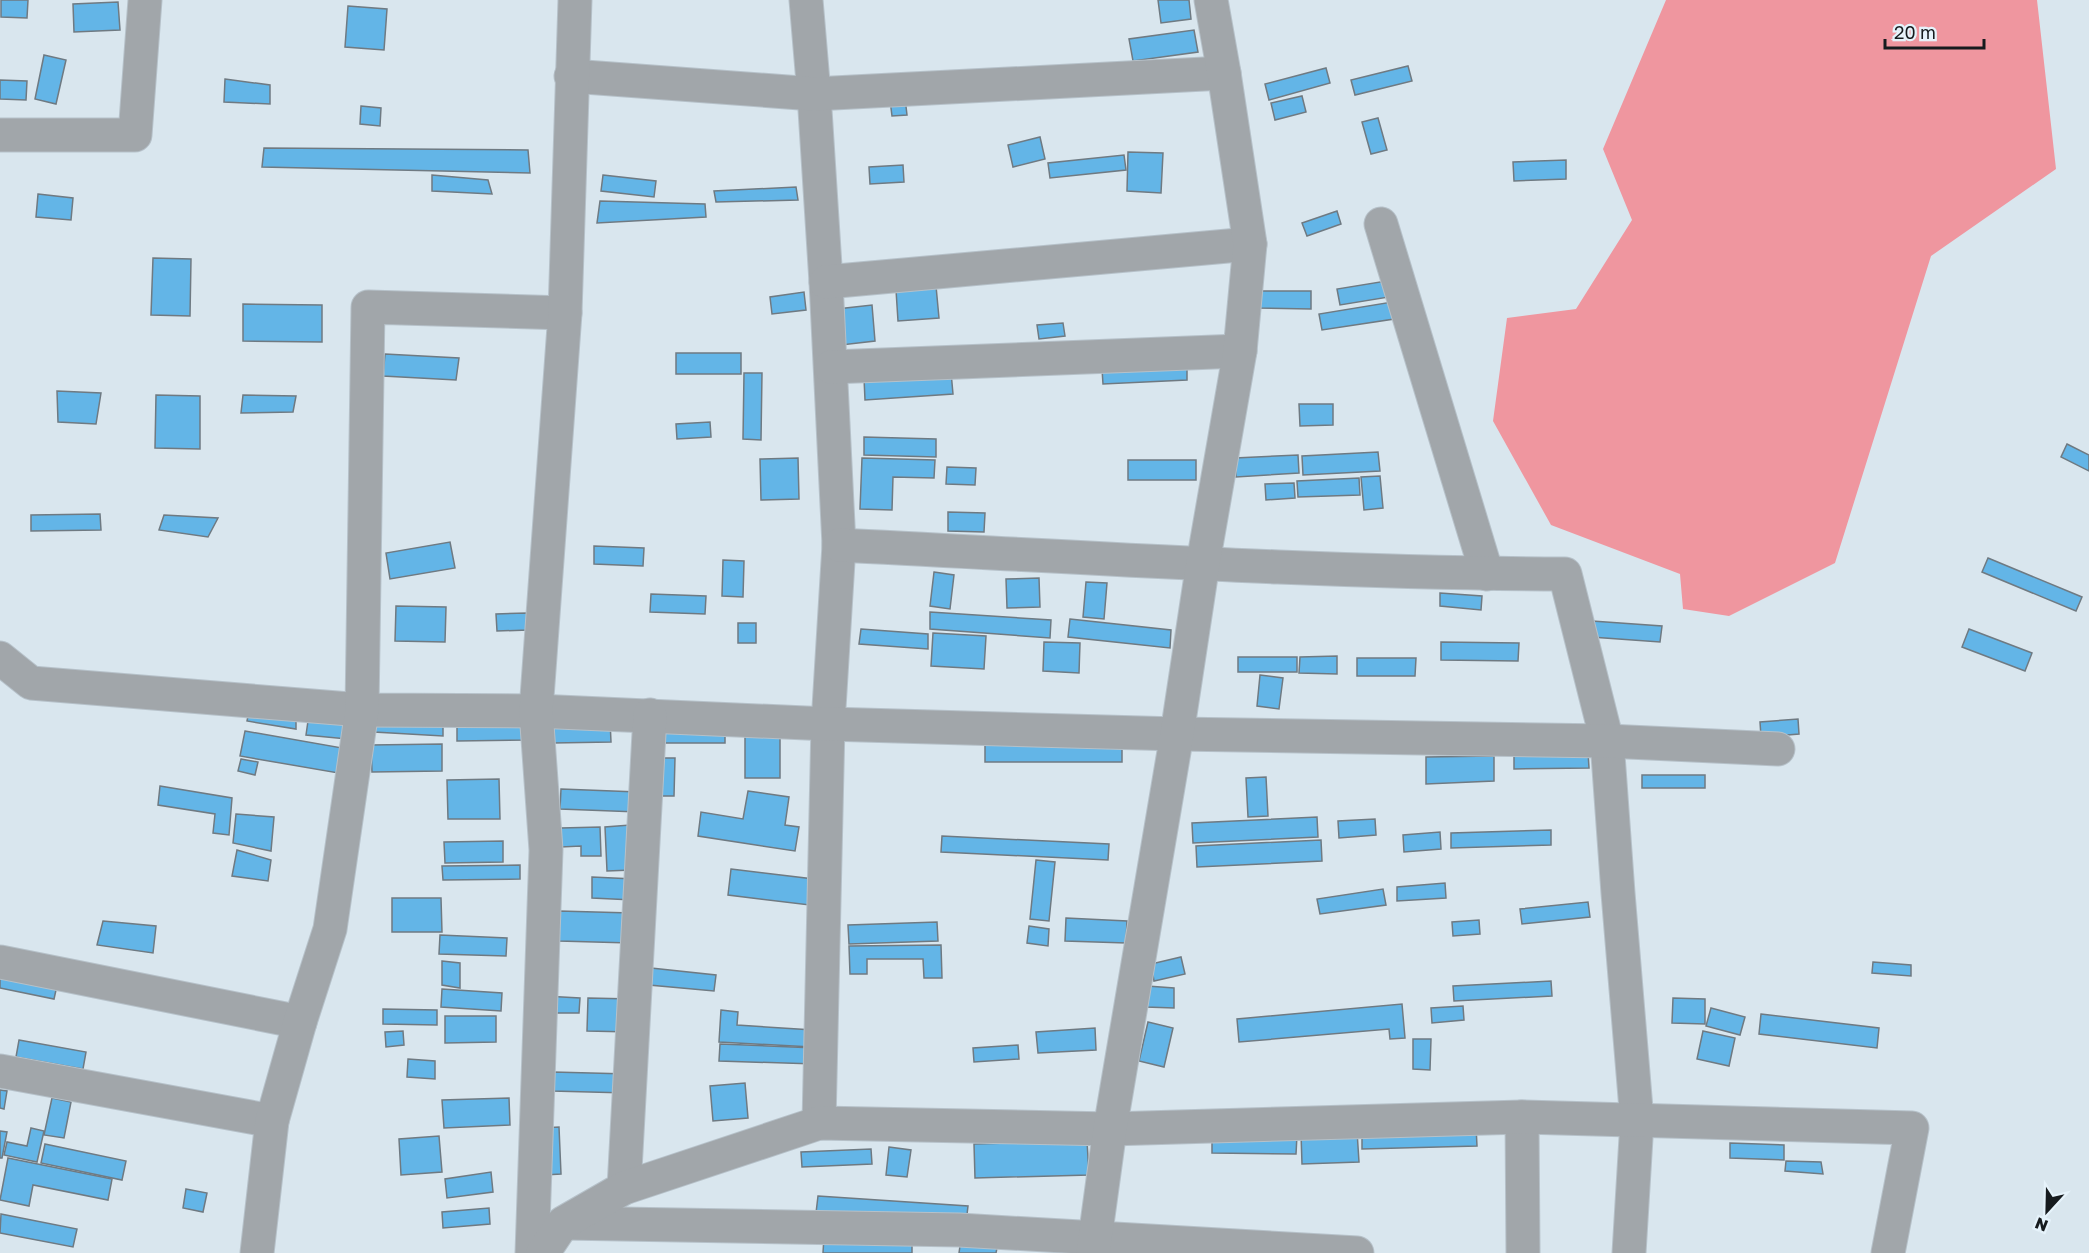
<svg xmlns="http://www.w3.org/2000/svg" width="2089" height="1253" viewBox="0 0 2089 1253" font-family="'Golos Text',sans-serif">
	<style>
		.water { fill: #ef969f }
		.building { fill: #63b5e7; stroke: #6f7a82; stroke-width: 1.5 }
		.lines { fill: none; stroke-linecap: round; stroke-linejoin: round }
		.street-casing { stroke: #b6c1c9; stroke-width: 35 }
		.street { stroke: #a1a6aa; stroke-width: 33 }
	</style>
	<rect width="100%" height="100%" fill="#d9e6ee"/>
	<path class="water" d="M1666,0H2037L2056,169L1931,256L1835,563L1729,616L1683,609L1680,574L1551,525L1493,421L1507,318L1576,309L1632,220L1603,149Z"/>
	<g class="building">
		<path d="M1,0H28L27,18L1,17Z"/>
		<path d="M1158,0H1189L1191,19L1161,23Z"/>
		<path d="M118,2L120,30L74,32L73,4Z"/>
		<path d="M348,6L387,9L384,50L345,47Z"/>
		<path d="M1194,30L1198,52L1133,61L1129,39Z"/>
		<path d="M44,55L66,60L56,104L35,99Z"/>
		<path d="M1408,66L1412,81L1355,95L1351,80Z"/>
		<path d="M1326,68L1330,83L1269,100L1265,84Z"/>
		<path d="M225,79L270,85V104L224,102Z"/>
		<path d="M0,80L27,81L26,100L0,99Z"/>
		<path d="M1302,96L1306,112L1275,120L1271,103Z"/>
		<path d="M905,98L907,115L892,116L890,100Z"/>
		<path d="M361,106L381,108L380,126L360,124Z"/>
		<path d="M1378,118L1387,150L1371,154L1362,122Z"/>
		<path d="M1040,137L1045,159L1013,167L1008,145Z"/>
		<path d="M264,148L528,150L530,173L262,167Z"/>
		<path d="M1128,152L1163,153L1161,193L1127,191Z"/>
		<path d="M1124,155L1126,170L1050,178L1048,163Z"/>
		<path d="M1566,160V179L1514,181L1513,162Z"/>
		<path d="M903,165L904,182L870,184L869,167Z"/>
		<path d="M432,175L488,180L492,194L432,191Z"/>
		<path d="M603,175L656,181L654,197L601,191Z"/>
		<path d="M796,187L798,200L716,202L714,191Z"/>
		<path d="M38,194L73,198L71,220L36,217Z"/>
		<path d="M600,201L705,204L706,217L597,223Z"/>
		<path d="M1337,211L1341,224L1307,236L1302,223Z"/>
		<path d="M153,258L191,259L190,316L151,315Z"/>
		<path d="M1386,281L1389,297L1340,305L1337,289Z"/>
		<path d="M936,286L939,318L898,321L896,290Z"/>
		<path d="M1259,291H1311V309L1259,308Z"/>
		<path d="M804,292L806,310L772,314L770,297Z"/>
		<path d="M1392,302L1394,319L1322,330L1319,314Z"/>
		<path d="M243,304L322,305V342L243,341Z"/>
		<path d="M872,305L875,341L841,345L837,309Z"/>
		<path d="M1063,323L1065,336L1039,339L1037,325Z"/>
		<rect x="676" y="353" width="65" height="21"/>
		<path d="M385,354L459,358L456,380L383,376Z"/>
		<path d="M1187,364V380L1103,384L1102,369Z"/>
		<path d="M951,372L953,394L865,400L864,378Z"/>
		<path d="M744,373H762L761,440L743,439Z"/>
		<path d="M57,391L101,393L96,424L58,422Z"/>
		<path d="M156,395L200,396V449L155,448Z"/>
		<path d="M243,395L296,396L293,412L241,413Z"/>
		<path d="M1299,404H1333V425L1300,426Z"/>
		<path d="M710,422L711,437L677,439L676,424Z"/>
		<path d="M864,437L936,439V457L864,455Z"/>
		<path d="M2067,444L2089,455V471L2061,457Z"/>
		<path d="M1378,452L1380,471L1303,475L1302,456Z"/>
		<path d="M1298,455L1299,473L1236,477L1235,458Z"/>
		<path d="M798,458L799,499L761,500L760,459Z"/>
		<path d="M862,458L935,460L934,478L893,477L892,510L860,509Z"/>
		<rect x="1128" y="460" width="68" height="20"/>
		<path d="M947,467L976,468L975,485L946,484Z"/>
		<path d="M1380,476L1383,508L1364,510L1361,477Z"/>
		<path d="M1359,478L1360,495L1298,497L1297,481Z"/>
		<path d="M1294,483L1295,498L1266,500L1265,484Z"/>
		<path d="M948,512L985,513L984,532L948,531Z"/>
		<path d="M100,514L101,530L31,531V515Z"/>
		<path d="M164,515L218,518L208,537L159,530Z"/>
		<path d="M450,542L455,568L390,579L386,553Z"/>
		<path d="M594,546L644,548L643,566L594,564Z"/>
		<path d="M1988,558L2082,597L2076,611L1982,572Z"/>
		<path d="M723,560L744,561L743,597L722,596Z"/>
		<path d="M934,572L954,575L950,609L930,606Z"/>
		<path d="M1039,578L1040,607L1007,608L1006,579Z"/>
		<path d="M1086,582L1107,583L1104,619L1083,617Z"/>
		<path d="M1440,593L1482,596L1481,610L1440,606Z"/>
		<path d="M651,594L706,596L705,614L650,612Z"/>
		<path d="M396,606L446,607L445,642L395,641Z"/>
		<path d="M930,612L1051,620L1050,638L930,629Z"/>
		<path d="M527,613L528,630L497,631L496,614Z"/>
		<path d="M1070,619L1171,630L1170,648L1068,637Z"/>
		<path d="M1592,621L1662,626L1660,642L1591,637Z"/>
		<rect x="738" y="623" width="18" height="20"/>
		<path d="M861,629L928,634V649L859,644Z"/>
		<path d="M1969,629L2032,653L2025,671L1962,647Z"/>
		<path d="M933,633L986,636L984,669L931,666Z"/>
		<path d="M1044,642L1080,643L1079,673L1043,671Z"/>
		<path d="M1441,642L1519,643L1518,661L1441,660Z"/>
		<path d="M1337,656V674L1299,673L1300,657Z"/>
		<rect x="1238" y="657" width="59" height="15"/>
		<path d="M1357,658H1416L1415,676H1357Z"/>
		<path d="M1260,675L1283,678L1279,709L1257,706Z"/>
		<path d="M250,707L296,712V729L247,721Z"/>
		<path d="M524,710L525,740L457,741V711Z"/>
		<path d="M309,714L349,719L347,739L306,735Z"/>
		<path d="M375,718L443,722V736L374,732Z"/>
		<path d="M1798,719L1799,734L1761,737L1760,722Z"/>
		<path d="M610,720L611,742L553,743L552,722Z"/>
		<path d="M725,724V743H659V725Z"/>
		<path d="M245,731L348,749L344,774L240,756Z"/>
		<path d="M745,733L780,734V778H745Z"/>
		<path d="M442,744V771L372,772L371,745Z"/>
		<rect x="985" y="745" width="137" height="17"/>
		<path d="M1588,752L1589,768L1514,769V753Z"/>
		<path d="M1494,756V781L1426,784V757Z"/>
		<path d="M657,758H675L674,796H656Z"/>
		<path d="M241,759L258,762L255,775L238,771Z"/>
		<rect x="1642" y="775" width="63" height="13"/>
		<path d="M1266,777L1268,816L1248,817L1246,778Z"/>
		<path d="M499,779L500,819H448L447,780Z"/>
		<path d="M160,786L232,798L229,835L213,833L215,814L158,805Z"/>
		<path d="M561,789L638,792V812L560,809Z"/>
		<path d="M748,791L789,797L785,825L799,827L795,851L698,836L701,812L743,819Z"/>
		<path d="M236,814L274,817L271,851L233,843Z"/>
		<path d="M1317,817L1318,837L1193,843L1192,823Z"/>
		<path d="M1375,819L1376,835L1339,838L1338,821Z"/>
		<path d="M630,825L632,870L607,871L605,827Z"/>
		<path d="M600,827L601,856H581V846L561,847V828Z"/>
		<path d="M1551,830V845L1451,848V833Z"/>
		<path d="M1440,832L1441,849L1404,852L1403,835Z"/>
		<path d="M942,836L1109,844L1108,860L941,852Z"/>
		<path d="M1321,840L1322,861L1197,867L1196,846Z"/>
		<path d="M503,841V862L445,863L444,842Z"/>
		<path d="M237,850L271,860L268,881L232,876Z"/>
		<path d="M1036,860L1055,862L1049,921L1030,919Z"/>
		<path d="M520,865V879L443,880L442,866Z"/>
		<path d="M731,869L822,880L818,906L728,895Z"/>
		<path d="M592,877L634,879L633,900L592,898Z"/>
		<path d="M1445,883L1446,898L1397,901V887Z"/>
		<path d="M1383,889L1386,905L1320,914L1317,899Z"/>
		<path d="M392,898H441L442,932H392Z"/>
		<path d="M1588,902L1590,917L1522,924L1520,909Z"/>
		<path d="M559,911L631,913L630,943L559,941Z"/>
		<path d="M1066,918L1127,921L1126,943L1065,941Z"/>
		<path d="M1479,920L1480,934L1453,936L1452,922Z"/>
		<path d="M103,921L156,926L153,953L97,945Z"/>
		<path d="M937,922L938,941L849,944L848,925Z"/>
		<path d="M1029,926L1049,929L1048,946L1027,943Z"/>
		<path d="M440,935L507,938L506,956L439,954Z"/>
		<path d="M941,945L942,978H924L923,959H867V974H850L849,946Z"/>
		<path d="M1181,957L1185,974L1154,981L1151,964Z"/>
		<path d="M442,961L460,963V988L442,985Z"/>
		<path d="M1873,962L1911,965V976L1872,973Z"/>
		<path d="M651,968L716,975L714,991L649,985Z"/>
		<path d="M0,969L58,981L54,999L0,988Z"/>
		<path d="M1551,981L1552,996L1454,1001L1453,986Z"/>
		<path d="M1147,986L1174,988V1008L1146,1007Z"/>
		<path d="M442,989L502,993L501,1011L441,1007Z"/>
		<path d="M544,996L580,998L579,1013H544Z"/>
		<path d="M588,998L632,999L631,1032L587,1031Z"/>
		<path d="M1673,998L1705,999V1024L1672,1023Z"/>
		<path d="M1402,1004L1405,1038L1390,1039L1389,1029L1239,1042L1237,1019Z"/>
		<path d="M1463,1006L1464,1020L1432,1023L1431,1008Z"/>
		<path d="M1711,1008L1745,1017L1740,1035L1706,1026Z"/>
		<path d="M383,1009L437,1010V1025L383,1024Z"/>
		<path d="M721,1010L738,1012L737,1025L813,1030L812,1047L719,1042Z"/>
		<path d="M1761,1014L1879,1028L1877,1048L1759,1034Z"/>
		<path d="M445,1016H496V1042L445,1043Z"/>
		<path d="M1148,1022L1173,1028L1164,1067L1139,1061Z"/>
		<path d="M1095,1028L1096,1050L1038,1053L1036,1032Z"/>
		<path d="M403,1031L404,1045L386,1047L385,1032Z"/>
		<path d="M1703,1031L1735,1038L1729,1066L1697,1059Z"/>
		<path d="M1413,1039H1431L1430,1070L1413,1069Z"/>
		<path d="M19,1040L86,1052L83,1069L16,1057Z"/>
		<path d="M720,1044L816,1048L815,1064L719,1061Z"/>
		<path d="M1018,1045L1019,1059L974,1062L973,1048Z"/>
		<path d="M408,1059L435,1061V1079L407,1077Z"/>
		<path d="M553,1072L628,1074L627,1093L552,1091Z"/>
		<path d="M745,1083L748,1118L713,1121L710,1086Z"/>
		<path d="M0,1090L7,1091L4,1109L0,1108Z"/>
		<path d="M52,1098L71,1102L64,1138L44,1135Z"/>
		<path d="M509,1098L510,1125L444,1128L442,1100Z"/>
		<path d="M1476,1126L1477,1146L1362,1149V1128Z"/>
		<path d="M559,1127L561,1174L544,1175L542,1128Z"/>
		<path d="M31,1128L44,1131L37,1162L4,1155L7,1142L27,1146Z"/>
		<path d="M0,1131L7,1132L2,1158H0Z"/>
		<path d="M1357,1131L1359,1162L1302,1164L1301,1133Z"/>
		<path d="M1212,1134L1297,1135L1296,1154L1212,1153Z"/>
		<path d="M439,1136L442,1172L401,1175L399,1139Z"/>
		<path d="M1087,1141L1089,1175L975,1178L974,1144Z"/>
		<path d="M1730,1143L1784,1145V1160L1730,1158Z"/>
		<path d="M45,1144L126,1161L122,1180L41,1163Z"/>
		<path d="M889,1147L911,1150L907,1177L886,1175Z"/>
		<path d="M871,1149L872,1164L802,1167L801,1152Z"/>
		<path d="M8,1158L112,1179L108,1200L33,1185L29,1206L0,1200Z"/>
		<path d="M1786,1161L1821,1162L1823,1174L1785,1171Z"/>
		<path d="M491,1172L493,1192L447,1198L445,1179Z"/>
		<path d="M186,1189L207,1193L203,1212L183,1208Z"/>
		<path d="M818,1196L968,1206L966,1223L816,1213Z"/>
		<path d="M489,1208L490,1224L443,1228L442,1212Z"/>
		<path d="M1,1214L77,1229L73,1247L0,1233Z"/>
		<path d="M824,1236L912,1239V1253H823Z"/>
		<path d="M960,1246L997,1248L996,1253H959Z"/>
	</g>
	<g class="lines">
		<g class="street-casing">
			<g id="street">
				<path d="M806,0L814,94L826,282L839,545L828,724L819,1123"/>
				<path d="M571,76L814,94L1224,73"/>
				<path d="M0,135H135L145,0"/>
				<path d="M1381,224L1487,574"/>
				<path d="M826,282L1250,244"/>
				<path d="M831,367L1240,351"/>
				<path d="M839,545C1081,557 1323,573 1565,574L1607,741L1618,893L1637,1121L1629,1253"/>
				<path d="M0,658L31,683L362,710L536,711L828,724L1177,734L1607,741L1778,749"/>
				<path d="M0,962L300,1022"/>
				<path d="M0,1071L272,1121"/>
				<path d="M1522,1117L1523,1253"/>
				<path d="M624,1188L650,715"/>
				<path d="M564,1223L959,1230L1357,1253"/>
				<path d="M257,1253L272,1121L300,1022L330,929L362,710L368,307L565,313"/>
				<path d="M532,1253L546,850L536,711L565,313L575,0"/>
				<path d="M543,1253L563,1223L624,1188L819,1123L1110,1129L1522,1117L1912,1128L1888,1253"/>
				<path d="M1093,1253L1110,1129L1177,734L1203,563L1240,351L1250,244L1224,73L1211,0"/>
			</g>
		</g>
		<use href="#street" class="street"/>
	</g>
	<g transform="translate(2047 1211) rotate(202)" stroke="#e6f3fb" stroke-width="4.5" paint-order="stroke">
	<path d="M0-4.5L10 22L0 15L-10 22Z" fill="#161b1e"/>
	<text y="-9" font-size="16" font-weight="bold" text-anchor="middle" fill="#161b1e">N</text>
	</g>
	<path d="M1885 39v9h99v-9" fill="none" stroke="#161b1e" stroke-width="3"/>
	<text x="1894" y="39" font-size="18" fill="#161b1e" stroke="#e6f3fb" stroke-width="4.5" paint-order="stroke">20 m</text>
</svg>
